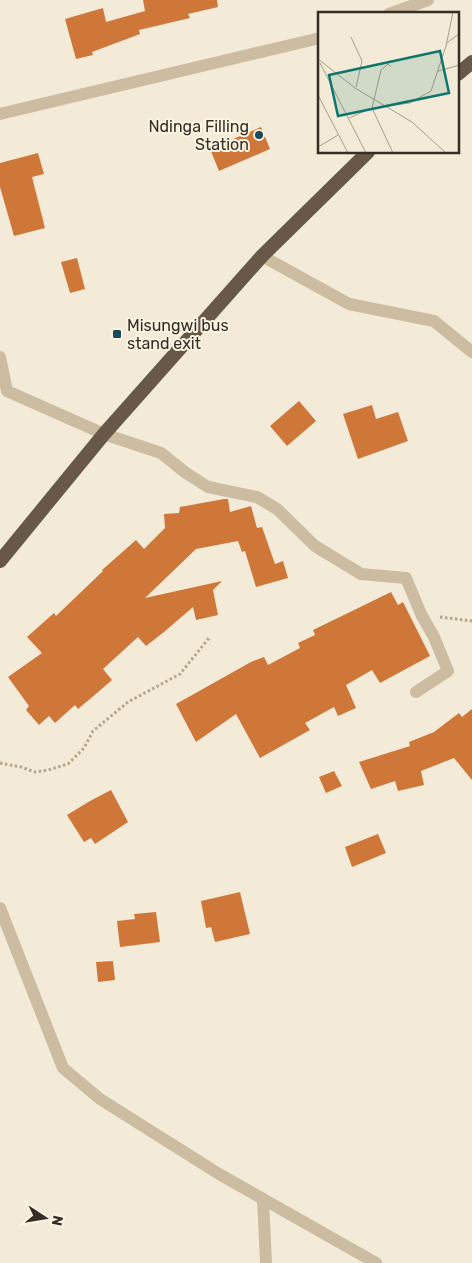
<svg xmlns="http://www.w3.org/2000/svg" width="472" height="1263" viewBox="0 0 472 1263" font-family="Rubik,sans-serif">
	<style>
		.building { fill: #cf7738 }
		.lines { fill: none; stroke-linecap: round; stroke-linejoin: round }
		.path { stroke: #b7a68c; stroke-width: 3; stroke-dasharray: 2.5 2.5; stroke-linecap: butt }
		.minor { stroke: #ccbca2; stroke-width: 12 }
		.tertiary { stroke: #ccbca2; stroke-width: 12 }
		.trunk { stroke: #685848; stroke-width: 14 }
		.poi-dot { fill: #184a5a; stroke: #faf4e3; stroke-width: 2 }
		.labels { text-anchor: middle; stroke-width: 4; stroke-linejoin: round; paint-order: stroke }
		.poi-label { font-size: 16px; fill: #362d25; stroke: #faf4e3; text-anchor: end }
		.inset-road { fill: none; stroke: #a79f90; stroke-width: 1 }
		.view { fill: #0f766e; fill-opacity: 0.15; stroke: #0f766e; stroke-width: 2.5 }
		.inset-edge { fill: none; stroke: #362d25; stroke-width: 2.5 }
	</style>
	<rect width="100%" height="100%" fill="#f3ebd7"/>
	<g class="building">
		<path d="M143,0H217L218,7L188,14L190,18L139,30L140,34L92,52L93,55L76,59L65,19L103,8L106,22L145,11Z"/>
		<path d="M261,127L270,149L219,171L210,149Z"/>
		<path d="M38,153L44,174L32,177L45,228L14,236L0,187V163Z"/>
		<path d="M77,258L85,289L70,293L61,262Z"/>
		<path d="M299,401L316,421L287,446L270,426Z"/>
		<path d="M372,405L376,419L398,412L408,441L358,459L343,414Z"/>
		<path d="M224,499H228L230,512L251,506L257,528L262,527L275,564L283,561L288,578L256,587L245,551L242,552L238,541L196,549L145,598L222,581L213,590L218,615L196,620L193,607L164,632L146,646L138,637L103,669L112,680L97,693L78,709L75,705L55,723L49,716L39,725L26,710L29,706L8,677L42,653L27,637L54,613L56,616L103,571L102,570L136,540L144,549L165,528L164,514L179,513L180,507Z"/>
		<path d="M391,592L398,605L403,602L430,656L380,683L372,670L346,685L356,708L338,716L334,707L305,723L310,730L260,758L236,714L196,742L176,704L251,662L264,657L268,665L300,648L298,643L315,635L313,630Z"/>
		<path d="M472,709V780L454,758L421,771L424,785L398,791L395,781L371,789L359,762L410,746L409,742L434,732L459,713L462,717Z"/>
		<path d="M334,771L342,786L326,793L319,777Z"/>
		<path d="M111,790L128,822L95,844L91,838L84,842L67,815L90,801Z"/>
		<path d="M378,834L386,853L352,867L345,847Z"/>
		<path d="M240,892L250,934L215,942L211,927L206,928L201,901Z"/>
		<path d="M156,912L160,942L120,947L117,921L135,919L134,914Z"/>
		<path d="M113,961L115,980L98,982L96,962Z"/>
	</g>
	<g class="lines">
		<g class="path">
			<path d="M440,617L472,621"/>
			<path d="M0,763L21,767L35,772L48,770L68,764L84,748L93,731L128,702L180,674L209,638"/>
		</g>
		<g class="minor">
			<path d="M262,256L349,304L434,321L472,352"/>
			<path d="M0,357L7,391L104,434L161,453L186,473L208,487L257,497L277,509L315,546L361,574L406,578L421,614L434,637L448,671L416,692"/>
			<path d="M0,908L63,1068L100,1099L219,1174L376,1263"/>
			<path d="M263,1199L266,1263"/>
		</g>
		<g class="tertiary">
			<path d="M389,14L428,0"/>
			<path d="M0,114L320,38"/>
		</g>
		<g class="trunk">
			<path d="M458,74L472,62"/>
			<path d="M0,561L104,434L262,256L368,152"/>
		</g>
	</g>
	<g class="poi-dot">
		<circle cx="259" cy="135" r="5"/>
		<rect x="112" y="329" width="10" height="10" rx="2.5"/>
	</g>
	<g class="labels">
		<g class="poi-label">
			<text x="249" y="132">Ndinga Filling<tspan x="249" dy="18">Station</tspan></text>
			<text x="127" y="331" text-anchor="start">Misungwi bus<tspan x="127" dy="18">stand exit</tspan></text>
		</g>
	</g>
	<g transform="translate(318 12)">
		<rect width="141" height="141" fill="#f3ebd7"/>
		<path class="inset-road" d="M33,25L44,49L38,75M129,31L142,21M0,47L37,76L94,110L128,141M2,51L48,141M120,59L142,53M0,83L30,141M70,94L92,91L113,79L128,34L135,0M54,96L75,141M31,106L54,96L63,58L70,52L73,55M0,135L20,123"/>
		<path class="view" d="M122,39L131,81L20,104L11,63Z"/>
		<rect width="141" height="141" class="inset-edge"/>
	</g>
	<g transform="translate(45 1218) rotate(102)" stroke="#faf4e3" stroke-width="4" paint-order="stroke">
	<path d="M0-4L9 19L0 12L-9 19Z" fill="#362d25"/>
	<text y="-8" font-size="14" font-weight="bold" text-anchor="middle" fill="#362d25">N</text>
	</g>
</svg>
